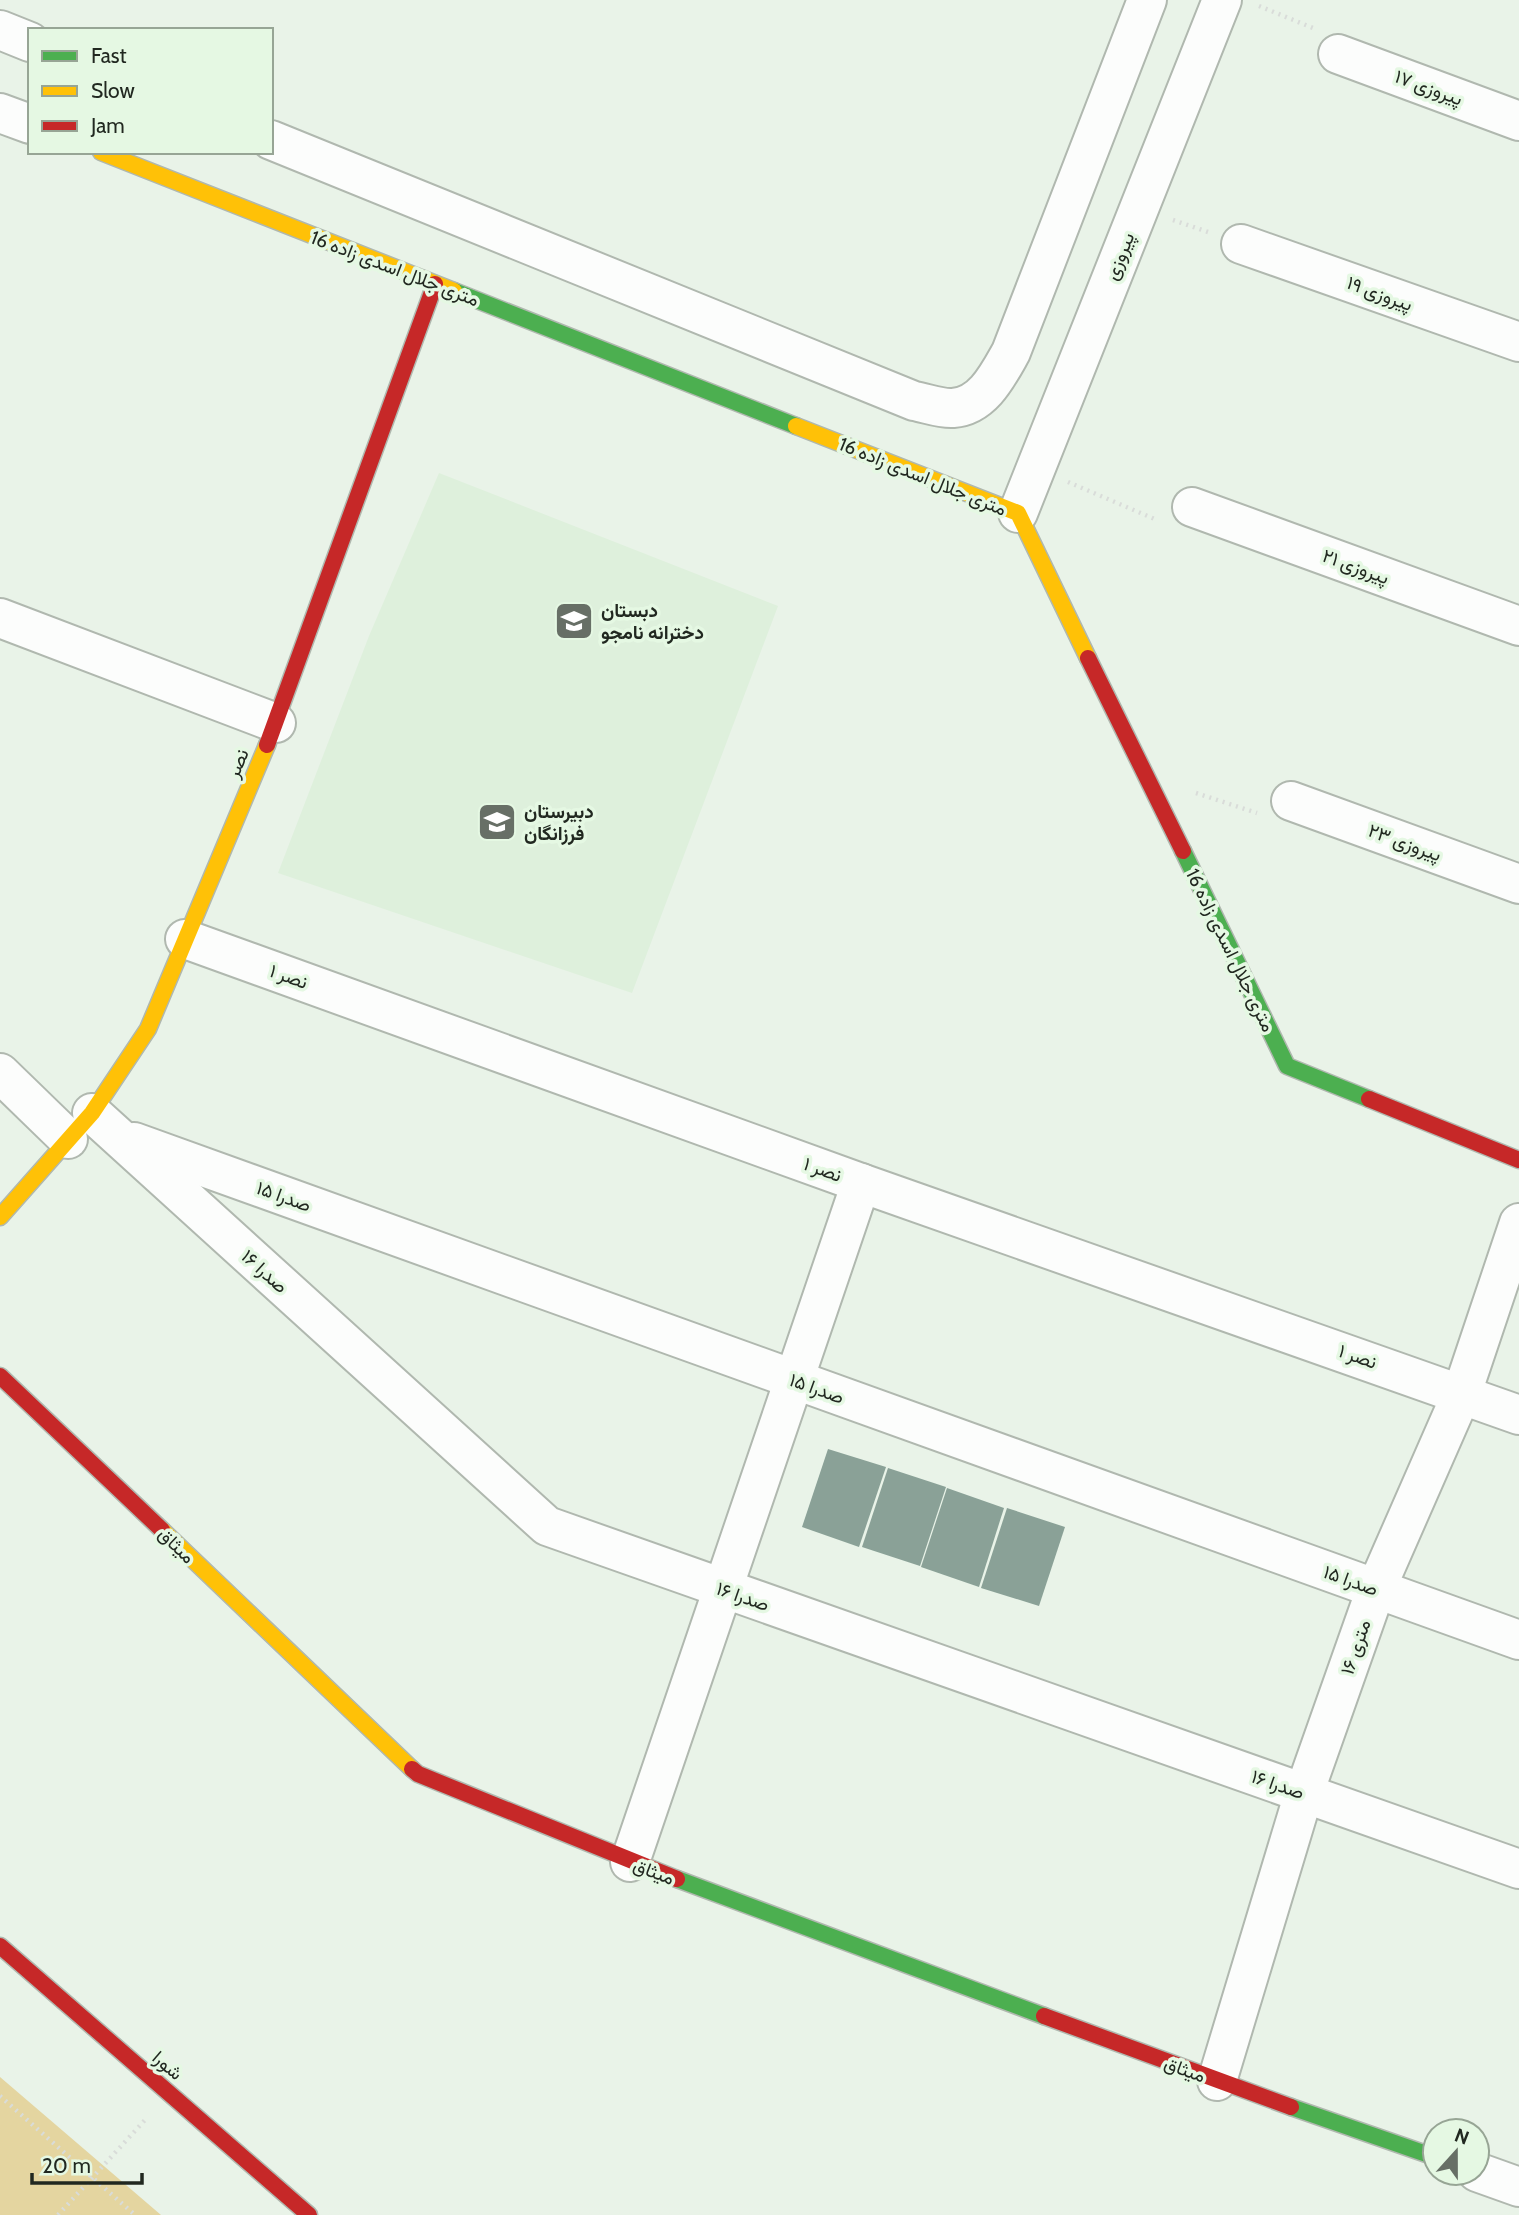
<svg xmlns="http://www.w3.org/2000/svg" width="1519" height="2215" viewBox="0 0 1519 2215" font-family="Cabin,Vazirmatn,sans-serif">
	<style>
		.built { fill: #def0dc }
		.green { fill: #e4d5a0 }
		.building { fill: #8aa197 }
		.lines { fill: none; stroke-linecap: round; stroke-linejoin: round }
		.street-casing { stroke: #b0b8af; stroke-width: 42 }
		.fast-casing { stroke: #b0b8af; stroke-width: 19 }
		.slow-casing { stroke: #b0b8af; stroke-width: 19 }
		.jam-casing { stroke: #b0b8af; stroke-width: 19 }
		.path { stroke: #d9dcd9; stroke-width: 4.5; stroke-dasharray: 2 5; stroke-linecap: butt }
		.street { stroke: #fcfdfc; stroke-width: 38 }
		.fast { stroke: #4caf50; stroke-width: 16 }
		.slow { stroke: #ffc107; stroke-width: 16 }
		.jam { stroke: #c62828; stroke-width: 16 }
		.labels { text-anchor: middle; stroke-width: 7; stroke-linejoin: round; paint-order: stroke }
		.street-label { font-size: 19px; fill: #212820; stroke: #e5f8e3 }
		.poi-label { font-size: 19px; font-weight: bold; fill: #212820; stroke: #e5f8e3; text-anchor: start }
	</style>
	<rect width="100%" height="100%" fill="#e9f3e8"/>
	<path class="built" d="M439,473L778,606L632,993L278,873L369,636Z"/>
	<path class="green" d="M0,2077L161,2215H0Z"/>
	<g class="building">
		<path d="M828,1449L886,1467L859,1547L802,1527Z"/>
		<path d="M888,1468L946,1487L920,1566L862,1547Z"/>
		<path d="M947,1488L1004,1508L979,1587L921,1567Z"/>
		<path d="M1007,1508L1065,1527L1039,1606L981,1588Z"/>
	</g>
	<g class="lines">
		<g class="street-casing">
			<g id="street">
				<path d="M0,30L30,42"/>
				<path d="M1338,54L1519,121"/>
				<path d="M0,113L30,124"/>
				<path d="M271,140L914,401C926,403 941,409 953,408C983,406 998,375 1011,352L1147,0"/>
				<path d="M1241,244L1519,342"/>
				<path d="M1192,507L1519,626"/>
				<path d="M1018,513L1222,0"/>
				<path d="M0,618L276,723"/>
				<path d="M1291,801L1519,884"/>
				<path d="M185,939L861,1183L1519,1415"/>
				<path d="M0,1073L68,1139"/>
				<path d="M92,1113L547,1526L1519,1869"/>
				<path d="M134,1142L1519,1640"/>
				<path d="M630,1862L861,1183"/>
				<path d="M1217,2081L1304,1793L1376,1589L1462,1393L1519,1223"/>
				<path d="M1477,2172L1519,2187"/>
			</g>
		</g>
		<g class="fast-casing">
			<g id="fast">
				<path d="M454,291L796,426"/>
				<path d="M1183,851L1287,1066L1369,1099"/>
				<path d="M677,1879L1044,2016"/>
				<path d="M1291,2107L1435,2157"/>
			</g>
		</g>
		<g class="slow-casing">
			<g id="slow">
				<path d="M101,152L454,291"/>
				<path d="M796,426L1018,513L1088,658"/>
				<path d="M0,1217L92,1113L148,1029L267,745"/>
				<path d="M162,1530L412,1769"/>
			</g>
		</g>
		<g class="jam-casing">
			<g id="jam">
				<path d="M1088,658L1183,851"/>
				<path d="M267,745L435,284"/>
				<path d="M1369,1099L1519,1160"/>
				<path d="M0,1376L162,1530"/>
				<path d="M412,1769L418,1774L677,1879"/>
				<path d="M0,1946L309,2215"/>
				<path d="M1044,2016L1291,2107"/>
			</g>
		</g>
		<g class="path">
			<path d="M1259,6L1313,28"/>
			<path d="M1173,220L1208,232"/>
			<path d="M1068,482L1157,520"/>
			<path d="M1196,793L1257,813"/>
			<path d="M0,2096L135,2215"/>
			<path d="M58,2215L145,2120"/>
		</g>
		<use href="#street" class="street"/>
		<use href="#fast" class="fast"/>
		<use href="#slow" class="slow"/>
		<use href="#jam" class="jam"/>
	</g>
	<defs>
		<g id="school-square" transform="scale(2.0125)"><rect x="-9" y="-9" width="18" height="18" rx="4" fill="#676f66" stroke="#e5f8e3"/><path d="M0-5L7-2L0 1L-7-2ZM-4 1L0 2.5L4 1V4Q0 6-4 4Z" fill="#fff"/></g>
	</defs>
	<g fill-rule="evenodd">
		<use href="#school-square" x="574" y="621"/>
		<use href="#school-square" x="497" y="822"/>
	</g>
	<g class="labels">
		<g class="street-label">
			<text transform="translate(1429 87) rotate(20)" y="7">پیروزی ۱۷</text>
			<text transform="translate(1119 256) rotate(-68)" y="7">پیروزی</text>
			<text transform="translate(395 268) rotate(21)" y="7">16 متری جلال اسدی زاده</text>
			<text transform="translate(1380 293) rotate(20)" y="7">پیروزی ۱۹</text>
			<text transform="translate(923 476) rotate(22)" y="7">16 متری جلال اسدی زاده</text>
			<text transform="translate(1356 566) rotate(20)" y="7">پیروزی ۲۱</text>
			<text transform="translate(237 763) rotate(-67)" y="7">نصر</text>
			<text transform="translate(1405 842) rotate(20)" y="7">پیروزی ۲۳</text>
			<text transform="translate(1231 950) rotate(64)" y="7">16 متری جلال اسدی زاده</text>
			<text transform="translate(289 976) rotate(20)" y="7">نصر ۱</text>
			<text transform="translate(823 1169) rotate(20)" y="7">نصر ۱</text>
			<text transform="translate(284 1196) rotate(20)" y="7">صدرا ۱۵</text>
			<text transform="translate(265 1271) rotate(42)" y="7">صدرا ۱۶</text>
			<text transform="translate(1358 1356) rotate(19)" y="7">نصر ۱</text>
			<text transform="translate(817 1388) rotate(20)" y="7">صدرا ۱۵</text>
			<text transform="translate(177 1545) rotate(44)" y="7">میثاق</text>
			<text transform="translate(1351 1580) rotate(20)" y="7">صدرا ۱۵</text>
			<text transform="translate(743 1596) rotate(19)" y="7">صدرا ۱۶</text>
			<text transform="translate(1355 1647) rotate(-71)" y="7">۱۶ متری</text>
			<text transform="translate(1278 1784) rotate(19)" y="7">صدرا ۱۶</text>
			<text transform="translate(654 1871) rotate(21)" y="7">میثاق</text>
			<text transform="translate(168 2065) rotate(41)" y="7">شورا</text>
			<text transform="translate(1185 2069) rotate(20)" y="7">میثاق</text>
		</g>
		<g class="poi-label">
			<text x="601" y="617">دبستان<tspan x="601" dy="22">دخترانه نامجو</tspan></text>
			<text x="524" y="818">دبیرستان<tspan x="524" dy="22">فرزانگان</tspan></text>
		</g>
	</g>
	<rect x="28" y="28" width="245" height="126" fill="#e5f8e3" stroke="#97a595" stroke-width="2"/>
	<rect x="42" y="51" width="35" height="10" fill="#4caf50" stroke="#97a595" stroke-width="2"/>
	<text x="91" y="63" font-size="21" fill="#212820">Fast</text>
	<rect x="42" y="86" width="35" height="10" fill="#ffc107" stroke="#97a595" stroke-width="2"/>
	<text x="91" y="98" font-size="21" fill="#212820">Slow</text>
	<rect x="42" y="121" width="35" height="10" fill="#c62828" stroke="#97a595" stroke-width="2"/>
	<text x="91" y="133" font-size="21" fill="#212820">Jam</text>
	<g transform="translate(1456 2152) rotate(21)"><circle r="33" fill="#e5f8e3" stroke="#97a595" stroke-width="2"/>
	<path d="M0-5L12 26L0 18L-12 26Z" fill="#676f66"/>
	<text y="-10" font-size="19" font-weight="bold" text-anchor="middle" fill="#212820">N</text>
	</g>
	<path d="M32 2173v10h110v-10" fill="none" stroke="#212820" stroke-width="3.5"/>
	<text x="42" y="2173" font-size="21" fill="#212820" stroke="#e5f8e3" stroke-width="5" paint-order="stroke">20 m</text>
</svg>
